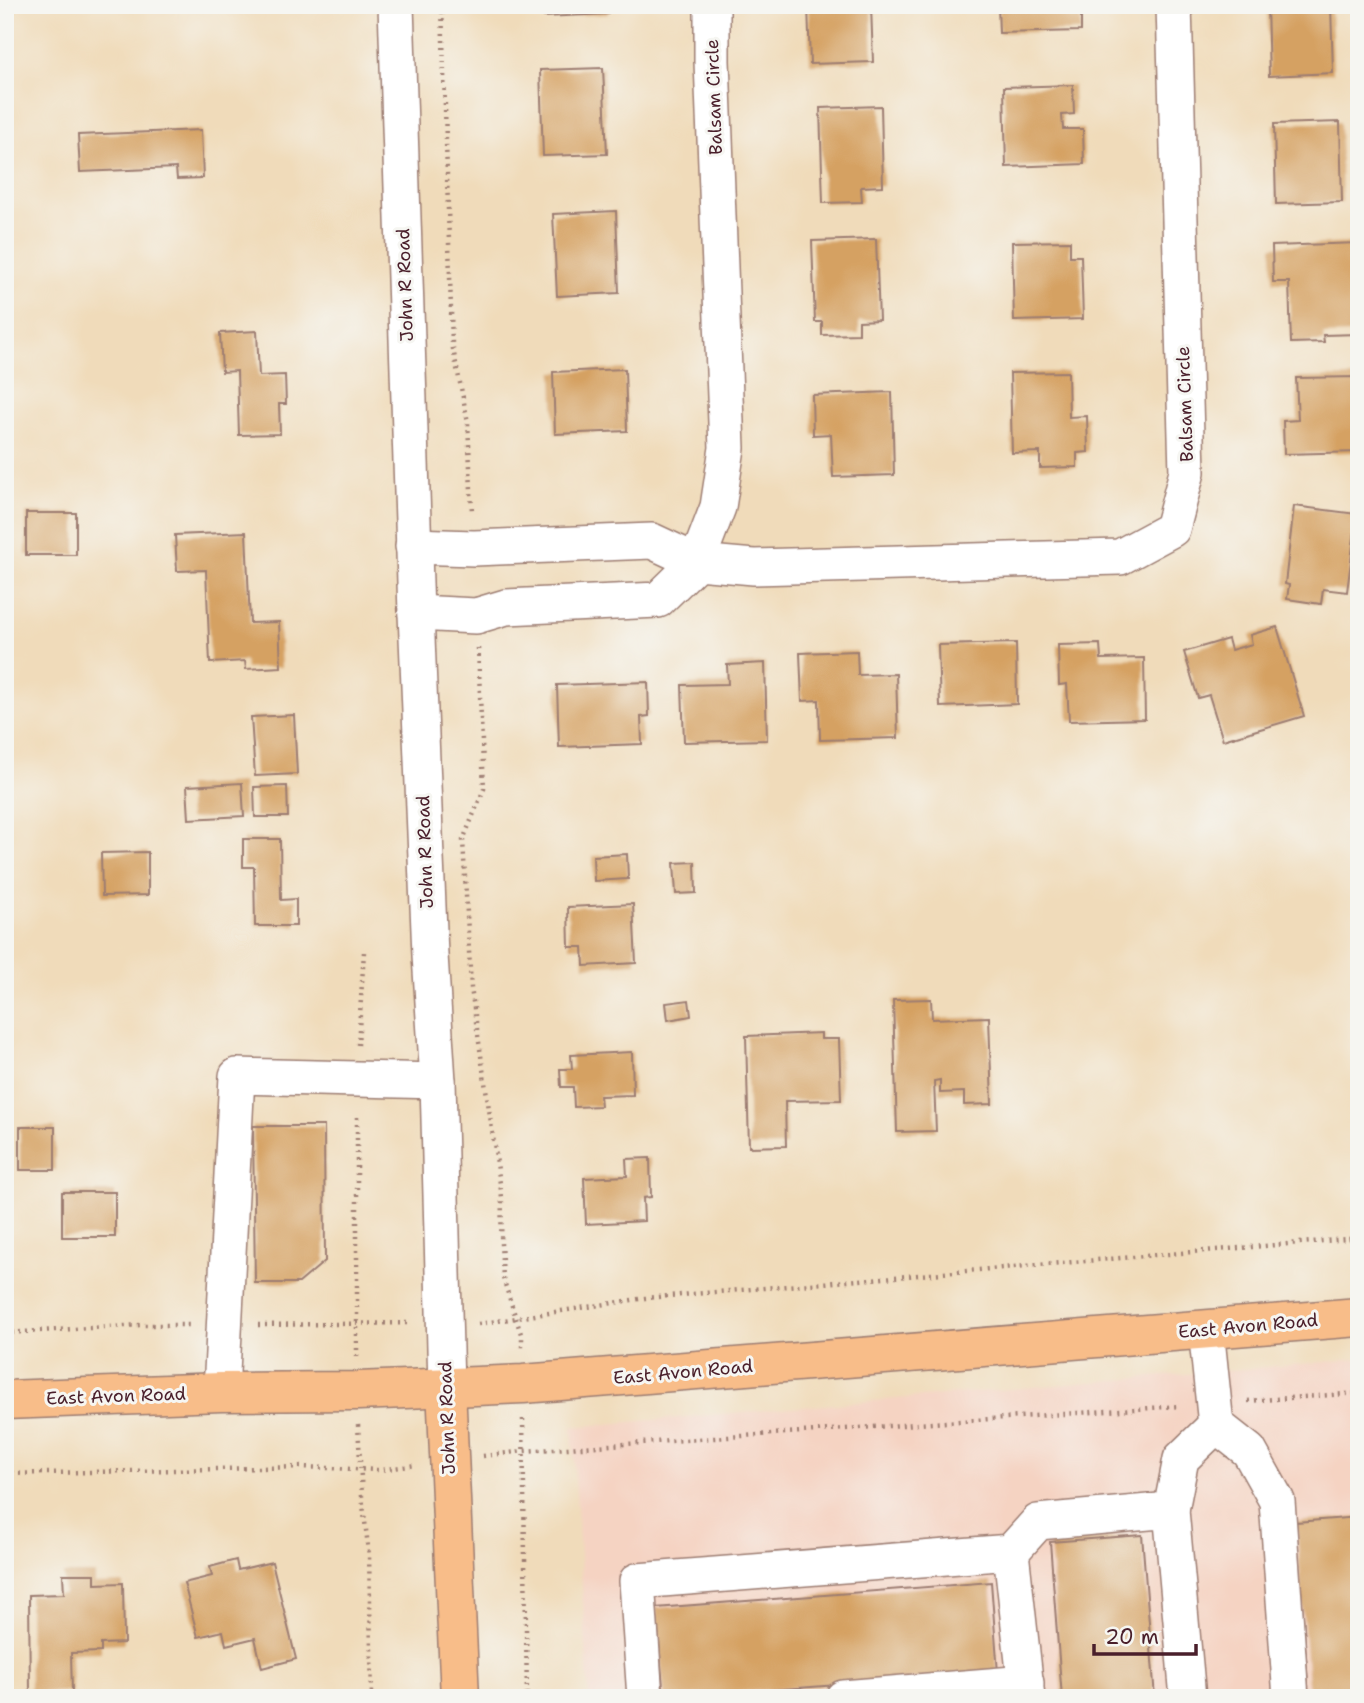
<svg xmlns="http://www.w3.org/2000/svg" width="1364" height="1703" viewBox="0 0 1364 1703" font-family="'Shantell Sans',sans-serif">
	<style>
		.built { fill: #f5d3c2 }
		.building { fill: #d5a162 }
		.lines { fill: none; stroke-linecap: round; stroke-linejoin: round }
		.minor-casing { stroke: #9d7d72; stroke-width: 38 }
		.major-casing { stroke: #9d7d72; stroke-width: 41 }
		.path { stroke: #9d7d72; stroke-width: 4.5; stroke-dasharray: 2 5; stroke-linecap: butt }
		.minor { stroke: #fff; stroke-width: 35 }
		.major { stroke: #f8bd89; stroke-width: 38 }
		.labels { text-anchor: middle; stroke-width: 6; stroke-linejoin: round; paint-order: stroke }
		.street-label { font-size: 18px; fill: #4a1f2b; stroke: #f6f6f2 }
	</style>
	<rect width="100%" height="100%" fill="#f6f6f2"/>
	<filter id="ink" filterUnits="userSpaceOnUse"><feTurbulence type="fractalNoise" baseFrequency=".0143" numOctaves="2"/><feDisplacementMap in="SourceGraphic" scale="14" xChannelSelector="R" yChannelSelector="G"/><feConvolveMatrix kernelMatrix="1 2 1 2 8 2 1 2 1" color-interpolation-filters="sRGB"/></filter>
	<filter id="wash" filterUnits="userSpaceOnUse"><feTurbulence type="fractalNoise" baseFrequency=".00686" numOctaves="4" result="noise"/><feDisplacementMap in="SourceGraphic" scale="28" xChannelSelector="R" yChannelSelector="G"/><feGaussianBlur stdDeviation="1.57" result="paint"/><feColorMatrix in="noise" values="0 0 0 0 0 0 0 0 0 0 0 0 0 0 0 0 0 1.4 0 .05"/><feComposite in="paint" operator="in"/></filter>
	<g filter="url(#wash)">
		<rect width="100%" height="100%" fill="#f0dbba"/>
		<path class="built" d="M1359,1359V1698H589L572,1427Z"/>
		<g id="blocks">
			<g class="building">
				<path d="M543,5H608V14L544,17Z"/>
				<path d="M808,5H871L873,62L810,64Z"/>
				<path d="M998,5H1081V31L999,33Z"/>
				<path d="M1267,5H1331L1333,73L1269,76Z"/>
				<path d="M603,68L607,154L543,156L540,70Z"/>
				<path d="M1073,85L1074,114L1062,115L1063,129H1083L1084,164L1006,167L1004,87Z"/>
				<path d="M881,106L883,186L861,187L862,202L823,203L820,108Z"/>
				<path d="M1340,122L1342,202L1276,204L1274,124Z"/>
				<path d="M201,130L203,178L177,179L176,168L80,172L78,135Z"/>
				<path d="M616,211L619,293L557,296L553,214Z"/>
				<path d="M876,239L879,320L859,321V334L822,335V322H815L812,241Z"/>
				<path d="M1070,241V256H1081L1083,319L1014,321L1012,242Z"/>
				<path d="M1359,243V334L1323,335L1324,342L1291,343L1289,282H1273L1272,246Z"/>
				<path d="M257,331L259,376L285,375L286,404H279L280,434L239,435L237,371L222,372L220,333Z"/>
				<path d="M625,369L627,431L555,434L553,372Z"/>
				<path d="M1068,372L1069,417L1087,416L1088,452L1077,453V467L1040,468V452L1012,453L1010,373Z"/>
				<path d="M1359,377V452L1284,454L1283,421L1298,420L1296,378Z"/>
				<path d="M892,392L894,475L833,477L831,434L813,435L812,395Z"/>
				<path d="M1294,506L1357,514L1347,592L1323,589L1321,604L1287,599L1289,585L1285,584Z"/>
				<rect x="26" y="513" width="50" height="42"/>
				<path d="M246,532L250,623L279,622L281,667L246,669L245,661L210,663L206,570L177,571L175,535Z"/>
				<path d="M1277,627L1304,716L1223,740L1209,695L1198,698L1184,652L1228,639L1231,650L1252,644L1250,635Z"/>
				<path d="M1016,643L1017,704L940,707L938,645Z"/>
				<path d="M1100,644L1101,659L1144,658L1145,719L1069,721L1067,684L1059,685L1058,645Z"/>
				<path d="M857,651L858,675L896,674L898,738L820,740L819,700L802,701L800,653Z"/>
				<path d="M765,663L767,740L684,742L682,685L728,684L727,665Z"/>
				<path d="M648,682L649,716L641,717L642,744L559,747L557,685Z"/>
				<path d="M294,715L297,774L255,776L251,717Z"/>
				<path d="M242,783L244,816L189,819L187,786Z"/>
				<path d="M287,786L288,817H255L254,787Z"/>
				<path d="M243,839H280L281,900L296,899V926H255L254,867H243Z"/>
				<path d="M148,852V895L102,896L101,853Z"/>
				<path d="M627,854L628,879L594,881L593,856Z"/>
				<path d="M695,862L696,893L676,894L674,863Z"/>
				<path d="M633,904L636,963L584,966L583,947H569L568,907Z"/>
				<path d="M931,999L932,1019L989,1017L992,1104L964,1105V1092L940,1093V1080L934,1081L936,1131L897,1132L893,1000Z"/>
				<path d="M689,1000L691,1016L668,1020L666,1003Z"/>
				<path d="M821,1033V1039H839L841,1100L785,1101L786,1146L749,1147L746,1036Z"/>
				<path d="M632,1052L633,1095L600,1096L601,1106L574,1107L573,1087H561L560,1069H572L571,1055Z"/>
				<path d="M253,1126H324L325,1261L299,1283H255Z"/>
				<rect x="20" y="1127" width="35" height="43"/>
				<path d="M650,1158L651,1197L643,1198L644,1221L586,1224L584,1178L627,1176L626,1159Z"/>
				<rect x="62" y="1192" width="53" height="45"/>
				<path d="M1359,1517V1698H1309L1296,1522Z"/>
				<path d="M1142,1535L1155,1698H1062L1050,1542Z"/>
				<path d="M236,1560L238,1570L272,1562L296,1659L262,1668L255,1638L226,1645L223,1631L198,1637L184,1583L212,1576L210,1567Z"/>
				<path d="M63,1574H95V1584L123,1583L124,1643L101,1644V1652L71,1653L72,1692L30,1693L29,1595L64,1594Z"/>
				<path d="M991,1582L998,1673L664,1698L656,1608Z"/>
			</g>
		</g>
	</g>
	<g filter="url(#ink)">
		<use href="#blocks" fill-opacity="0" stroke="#9d7d72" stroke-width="2"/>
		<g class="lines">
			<g class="minor-casing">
				<g id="minor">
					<path d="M396,5L416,613L430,955L438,1081L446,1387"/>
					<path d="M413,546L474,548L652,541L697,562L754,567L1120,557L1172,529L1187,472L1174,5"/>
					<path d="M416,613L476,616L506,607L658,600L697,562L718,507L727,448L712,61V5"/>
					<path d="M1206,1329L1216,1425L1249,1451L1277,1501L1291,1698"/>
					<path d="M221,1392L237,1076L438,1081"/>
					<path d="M1171,1510L1181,1459L1216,1425"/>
					<path d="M1011,1552L1027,1698"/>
					<path d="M645,1698L637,1581L1011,1552L1038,1522L1171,1510L1188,1698"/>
					<path d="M843,1698L1026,1683"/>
				</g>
			</g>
			<g class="major-casing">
				<g id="major">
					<path d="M446,1387L460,1698"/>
					<path d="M5,1400L221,1392L358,1391L523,1384L1359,1317"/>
				</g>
			</g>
			<g class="path">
				<path d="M442,5L452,344L468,422L472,513"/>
				<path d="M478,648L484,789L463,840L471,988L502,1197L501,1244L503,1278L522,1337V1348"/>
				<path d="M358,1045L364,952"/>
				<path d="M478,1324L645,1298L1359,1238"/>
				<path d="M258,1325L410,1323"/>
				<path d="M5,1333L141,1325H190"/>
				<path d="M357,1357V1113"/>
				<path d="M1248,1401L1359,1393"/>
				<path d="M523,1419L527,1698"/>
				<path d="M358,1425L362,1496L369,1555L372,1698"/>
				<path d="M483,1456L524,1451L1180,1406"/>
				<path d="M5,1474L301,1467L379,1470L416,1465"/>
			</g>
			<use href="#minor" class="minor"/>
			<use href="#major" class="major"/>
		</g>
	</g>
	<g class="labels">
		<g class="street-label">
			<text transform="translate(714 97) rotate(-92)" y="6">Balsam Circle</text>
			<text transform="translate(405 285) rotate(-92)" y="6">John R Road</text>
			<text transform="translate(1185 404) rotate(-92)" y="6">Balsam Circle</text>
			<text transform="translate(425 852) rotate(-92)" y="6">John R Road</text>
			<text transform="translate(1248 1326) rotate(-5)" y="6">East Avon Road</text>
			<text transform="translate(683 1372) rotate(-5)" y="6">East Avon Road</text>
			<text transform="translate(116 1396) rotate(-2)" y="6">East Avon Road</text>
			<text transform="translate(447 1418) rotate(-92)" y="6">John R Road</text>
		</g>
	</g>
	<rect width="1364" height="1703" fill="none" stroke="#f6f6f2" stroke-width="28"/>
	<path d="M1094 1644v10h102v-10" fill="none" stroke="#4a1f2b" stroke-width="3.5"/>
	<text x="1105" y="1644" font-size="21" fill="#4a1f2b" stroke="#f6f6f2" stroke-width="5" paint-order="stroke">20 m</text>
</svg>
